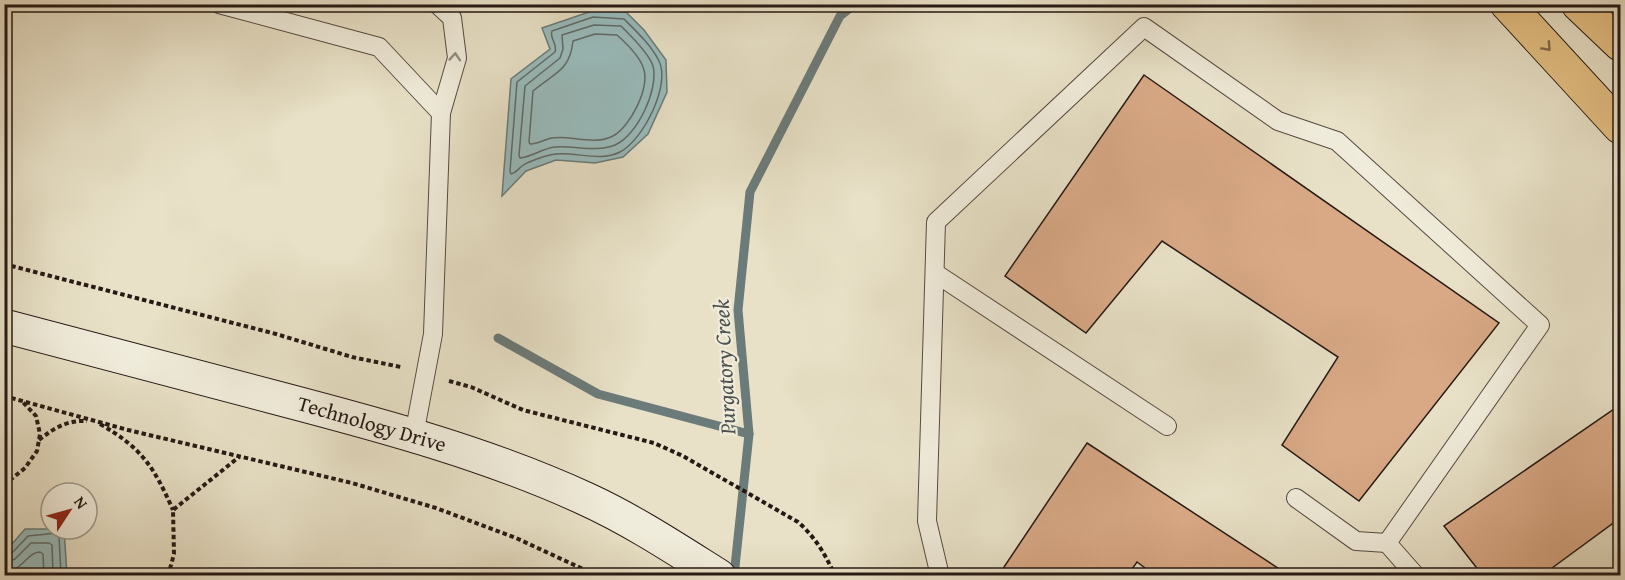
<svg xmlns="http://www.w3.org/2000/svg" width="1625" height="580" viewBox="0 0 1625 580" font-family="'Gentium Book Plus',serif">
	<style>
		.water { fill: #99bcbd; stroke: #6b7b7a; stroke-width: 1.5 }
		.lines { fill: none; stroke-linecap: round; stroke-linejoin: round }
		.shore { stroke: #606a69; stroke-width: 1.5 }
		.stream { stroke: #6b7b7a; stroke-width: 9 }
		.building { fill: #d9a986; stroke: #261915; stroke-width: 1.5 }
		.lane-casing { stroke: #564b42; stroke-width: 20 }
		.secondary-casing { stroke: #261915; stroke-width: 35 }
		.highway-casing { stroke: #261915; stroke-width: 35 }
		.path { stroke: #261915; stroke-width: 4; stroke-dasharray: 4.5 3; stroke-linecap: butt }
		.lane { stroke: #f0ecdb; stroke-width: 18 }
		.secondary { stroke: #f0ecdb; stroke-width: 33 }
		.highway { stroke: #e4c084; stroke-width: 33 }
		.oneway { stroke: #856c4c }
		.oneway2 { stroke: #958d82 }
		.labels { text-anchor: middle; stroke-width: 4.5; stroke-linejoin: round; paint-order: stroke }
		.street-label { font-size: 21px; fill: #261915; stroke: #f0ecdb }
		.water-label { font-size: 22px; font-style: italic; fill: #4e5250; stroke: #f0ecdb }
	</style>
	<rect width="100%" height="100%" fill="#e8e1c7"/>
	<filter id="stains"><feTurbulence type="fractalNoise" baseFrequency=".00333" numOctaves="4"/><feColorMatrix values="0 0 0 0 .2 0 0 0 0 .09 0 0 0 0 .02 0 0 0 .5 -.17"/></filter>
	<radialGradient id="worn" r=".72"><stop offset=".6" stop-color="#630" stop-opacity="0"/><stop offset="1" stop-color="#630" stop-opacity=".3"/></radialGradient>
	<g class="water">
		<path d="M592,11L626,12L644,30L666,60L667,92L648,134L623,157L595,163L556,160L526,171L502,196L511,79L550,49L542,28Z"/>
		<path d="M25,529H64L67,575H5V552Z"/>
	</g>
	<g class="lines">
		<g class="shore">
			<path d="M593,17L624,19C636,31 651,45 659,61C671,85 643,140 620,152C600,162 577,152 556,154C547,155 529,161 522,166C517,170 516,173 511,174L510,171L517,82L555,52C558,44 549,38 552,31Z"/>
			<path d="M594,25L621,26C630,35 649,53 653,66C659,89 637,136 615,145C595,153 575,145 555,147C543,148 532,157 520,158L519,155L525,86L560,58L563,49L562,35Z"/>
			<path d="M595,34L617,35C626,43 639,56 643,67C651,87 630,127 613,136C594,146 571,135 552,138C545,139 538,144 530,144L529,142L533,91C554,73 570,71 573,41Z"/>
			<path d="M4,555L11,554L28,536L57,533L59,536L61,576"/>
			<path d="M4,563L15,559L31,543H49L52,545L53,576"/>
			<path d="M4,572C23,571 27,552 40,552L43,554L44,576"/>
		</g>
		<g class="stream">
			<path d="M498,338L598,394L749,434"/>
			<path d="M734,576L749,434L738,310L750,192L840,16L855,4"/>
		</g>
	</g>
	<g class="building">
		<path d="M1144,75L1499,323L1359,501L1282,445L1338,357L1162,241L1086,333L1005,276Z"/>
		<path d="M1620,405V518L1541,576H1483L1444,526Z"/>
		<path d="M1087,443L1290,576H1156L1137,562L1127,576H998Z"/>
	</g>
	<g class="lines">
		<g class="lane-casing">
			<g id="lane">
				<path d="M219,4L379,47L441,113L433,334L414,435"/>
				<path d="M437,4L452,18L457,58L441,113"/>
				<path d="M935,273L1167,426"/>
				<path d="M1296,498L1356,541L1387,543"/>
				<path d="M940,576L927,521L936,222L1144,27L1278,121L1337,141L1540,325L1387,543L1416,576"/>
			</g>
		</g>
		<g class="secondary-casing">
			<path id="secondary" d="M4,326C97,351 189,375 281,399C384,426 488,454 586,499C632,520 676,549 719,576"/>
		</g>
		<g class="highway-casing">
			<g id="highway">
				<path d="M1507,4L1620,127"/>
				<path d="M1578,4L1620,44"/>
			</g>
		</g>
		<g class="path">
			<path d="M4,264L276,334L352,357L401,367"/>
			<path d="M449,381L471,387L523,410L654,443L683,456L798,522C815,537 826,555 835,576"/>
			<path d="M4,396L128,430L352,483L436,508L516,538L598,576"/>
			<path d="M100,424C142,448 154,467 173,510"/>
			<path d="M39,440C54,428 67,420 87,421"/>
			<path d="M4,485L25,468L37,451L40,434L36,416L21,400"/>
			<path d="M168,576L174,554L173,510L239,457"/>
		</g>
		<use href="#lane" class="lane"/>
		<use href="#secondary" class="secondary"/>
		<use href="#highway" class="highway"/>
	</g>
	<defs><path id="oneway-chevron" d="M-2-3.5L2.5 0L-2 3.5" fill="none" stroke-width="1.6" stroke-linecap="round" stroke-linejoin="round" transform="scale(1.5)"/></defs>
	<use class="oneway" href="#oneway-chevron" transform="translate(1547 47) rotate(47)"/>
	<use class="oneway2" href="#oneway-chevron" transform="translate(455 57) rotate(-86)"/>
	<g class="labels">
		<g class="street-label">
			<text transform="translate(372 424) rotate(16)" y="7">Technology Drive</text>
		</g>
		<g class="water-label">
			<text transform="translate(724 367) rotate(-93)" y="8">Purgatory Creek</text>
		</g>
	</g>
	<rect width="1625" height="580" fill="none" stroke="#e8e1c7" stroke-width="24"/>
	<rect x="6" y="6" width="1613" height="568" fill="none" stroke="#261915" stroke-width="3"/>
	<rect x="12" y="12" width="1601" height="556" fill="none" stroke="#261915" stroke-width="1.5"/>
	<g transform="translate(69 511) rotate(54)"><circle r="28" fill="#f0ecdb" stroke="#9f988c" stroke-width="1.5"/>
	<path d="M0-4.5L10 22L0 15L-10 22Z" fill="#8f2418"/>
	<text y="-9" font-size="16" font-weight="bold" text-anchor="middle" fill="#261915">N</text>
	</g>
	<rect width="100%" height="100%" filter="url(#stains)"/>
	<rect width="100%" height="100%" fill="url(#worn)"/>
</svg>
